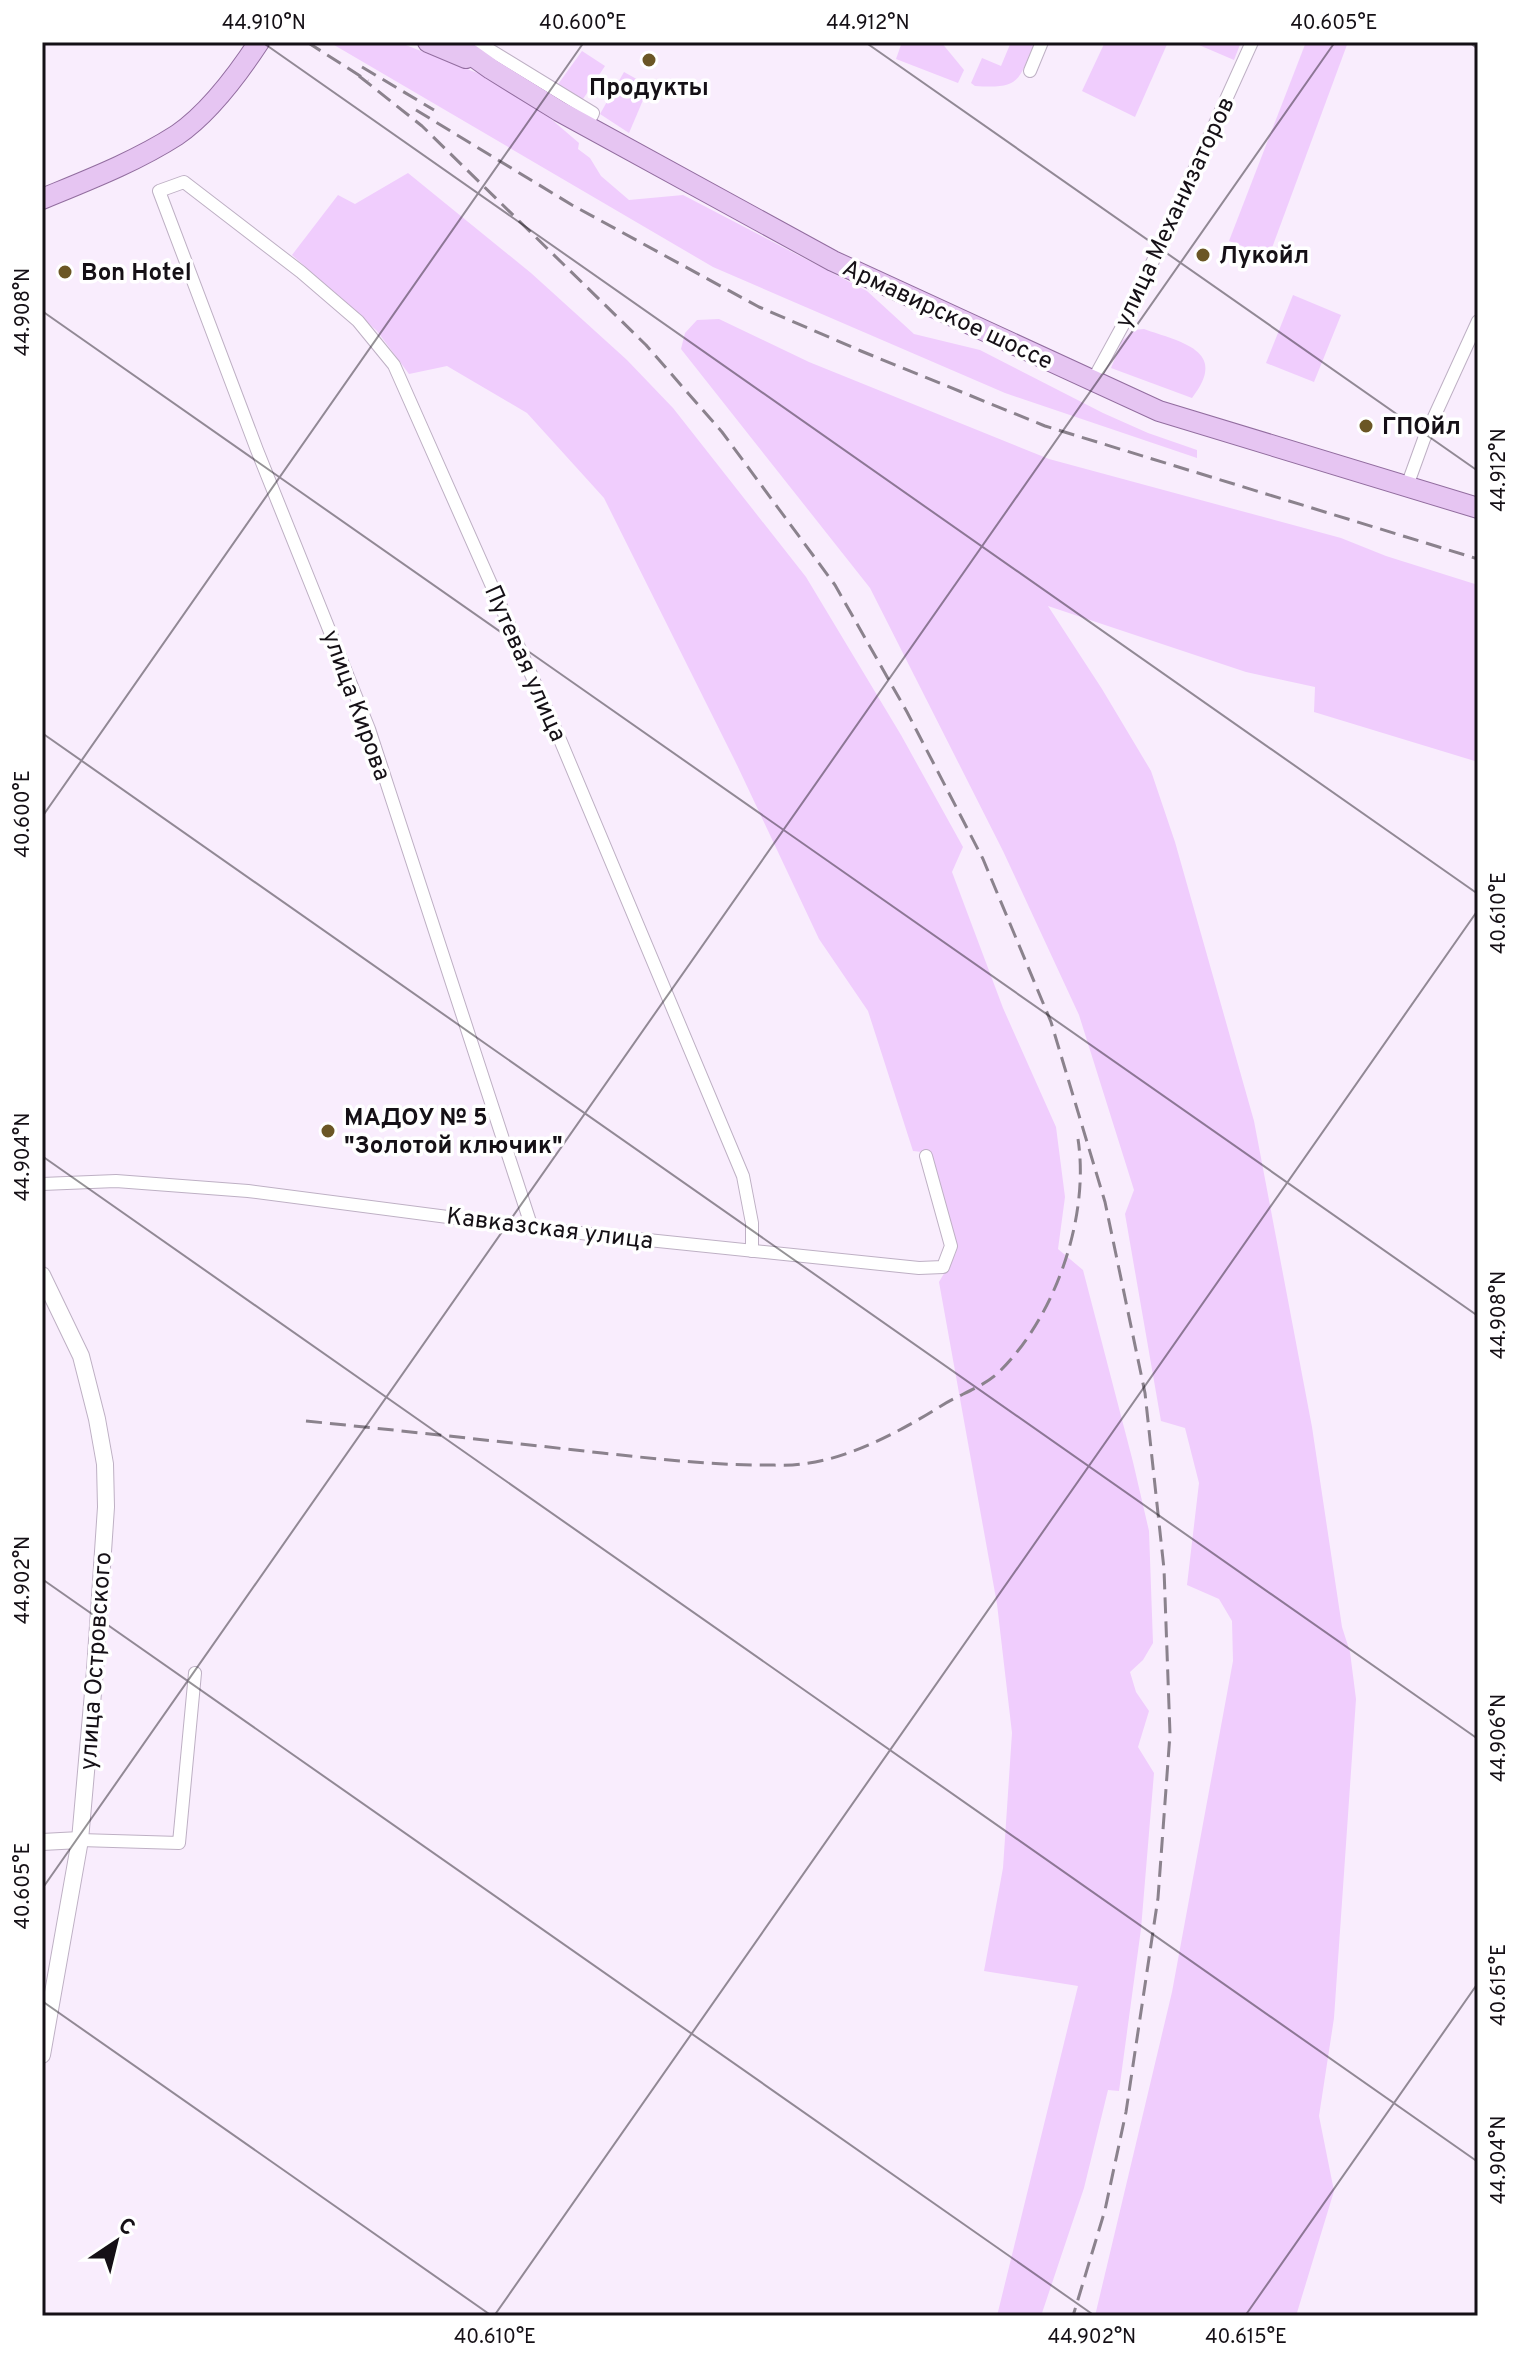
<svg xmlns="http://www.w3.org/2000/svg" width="1520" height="2358" viewBox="0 0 1520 2358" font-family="Overpass,sans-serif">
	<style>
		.green { fill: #f0cdfd }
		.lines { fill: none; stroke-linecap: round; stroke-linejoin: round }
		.minor-casing { stroke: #beb0c4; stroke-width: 14 }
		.tertiary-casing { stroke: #beb0c4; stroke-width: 18 }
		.primary-casing { stroke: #926d9f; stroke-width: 22 }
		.minor { stroke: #fff; stroke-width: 12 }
		.tertiary { stroke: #fff; stroke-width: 16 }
		.primary { stroke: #e6c5f2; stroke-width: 20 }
		.rail { stroke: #8b828d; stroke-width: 3; stroke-dasharray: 16 8; stroke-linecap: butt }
		.ticks { fill: none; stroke: #151016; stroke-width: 2; stroke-opacity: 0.45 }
		.poi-dot { fill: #6b5625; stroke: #fff; stroke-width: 3 }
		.labels { text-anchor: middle; stroke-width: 7; stroke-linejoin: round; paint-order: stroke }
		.poi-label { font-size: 24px; font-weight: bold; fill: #151016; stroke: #fff; text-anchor: start }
		.street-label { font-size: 24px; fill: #151016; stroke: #fff }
		.neatline { fill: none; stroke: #151016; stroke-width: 3 }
		.ticks-label { font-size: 20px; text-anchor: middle; fill: #151016 }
	</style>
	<rect width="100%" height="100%" fill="#f9edfd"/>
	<g class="green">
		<path d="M329,42H398L485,76L537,107L579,143L578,149L590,158L601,176L629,200L683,195L867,291L914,334L980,350L1103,413L1148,433L1197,450V458L1005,393L713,267Z"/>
		<path d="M902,42H941L964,70L958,83L896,59Z"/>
		<path d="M1011,42H1035C1018,81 1021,89 975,86L971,83L982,58L1001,66Z"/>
		<path d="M1105,42H1168L1135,117L1082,91Z"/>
		<path d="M1192,42H1241L1234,60Z"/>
		<path d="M1306,42H1348L1269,256L1229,241Z"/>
		<path d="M582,51L605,66L581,102L556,87Z"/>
		<path d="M624,72L649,86L629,133L600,114Z"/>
		<path d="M408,173L531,273L627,360L673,408L806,577L901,735L963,847L952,872L1003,1008L1056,1127L1065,1197L1058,1249L1083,1270L1133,1462L1149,1531L1153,1643L1143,1660L1130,1672L1136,1692L1149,1711L1138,1747L1154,1773L1141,1929L1119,2091L1108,2090L1084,2188L1041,2316H997L1078,1986L984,1971L1003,1868L1012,1733L997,1604L939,1282L956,1253L931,1153L913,1151L868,1011L819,939L737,765L604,498L527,413L447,366L409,374L377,331L292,255L338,195L355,204Z"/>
		<path d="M1293,295L1341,315L1314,382L1266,363Z"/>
		<path d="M719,319L809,362L1049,459L1341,538L1386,556L1478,585V762L1314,712L1315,687L1246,672L1048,606L1102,689L1151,771L1175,842L1254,1121L1312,1427L1342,1627L1350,1652L1356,1699L1334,2018L1319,2116L1334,2191L1296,2316H1095L1172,1992L1233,1661L1232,1621L1219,1599L1187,1585L1199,1483L1185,1428L1161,1421L1125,1214L1134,1190L1079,1015L1003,851L870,588L681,349L685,333L697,320Z"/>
		<path d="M1144,329C1180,342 1230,350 1192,398L1111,368L1122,341L1134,330Z"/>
	</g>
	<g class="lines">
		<g class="minor-casing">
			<g id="minor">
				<path d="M477,42L593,113L586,127"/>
				<path d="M1030,71L1042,42"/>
				<path d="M1093,380L1129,314L1252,42"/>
				<path d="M1407,486L1424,439L1478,321"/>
				<path d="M42,1184L116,1181L248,1191L532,1228L919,1268L943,1267L951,1246L926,1156"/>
				<path d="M532,1228L369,729L257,450L159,191L184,182L301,272L358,321L394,365L561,742L743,1176L752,1223V1251"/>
				<path d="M80,1840L179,1843L195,1673"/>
			</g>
		</g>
		<g class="tertiary-casing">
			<g id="tertiary">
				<path d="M42,1275L81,1356L97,1419L105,1464L106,1507L95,1670L80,1840L42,2055"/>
				<path d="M42,1842L80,1840"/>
			</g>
		</g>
		<g class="primary-casing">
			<g id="primary">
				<path d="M428,42L466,58"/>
				<path d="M453,42L491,69L559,111L833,261L1159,411L1478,508"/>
				<path d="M42,199C88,180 135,162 177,135C209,113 238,74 259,42"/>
			</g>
		</g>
		<use href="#minor" class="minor"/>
		<use href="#tertiary" class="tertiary"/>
		<use href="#primary" class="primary"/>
		<g class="rail">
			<path d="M307,42L368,81"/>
			<path d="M362,67L434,110"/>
			<path d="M359,76L422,126L646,345L722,432L835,585L907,712L983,859L1051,1022L1105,1202L1145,1393L1164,1569L1170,1734L1158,1898L1126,2112L1105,2210L1073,2316"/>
			<path d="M416,110L572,205L759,307L861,351L1045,426L1478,559"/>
			<path d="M306,1421C405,1431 503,1442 602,1453C657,1459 710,1465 765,1465C777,1465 790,1466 802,1464C849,1459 901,1431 941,1406C958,1395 983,1387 998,1373C1055,1318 1090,1217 1078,1139"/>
		</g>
	</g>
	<path class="ticks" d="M262,42L1478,894M865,42L1478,471M1469,42L1478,49M42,311L1478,1316M42,733L1478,1739M42,817L584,42M42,1156L1478,2162M42,1579L1095,2316M42,1889L1335,42M42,2001L492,2316M494,2316L1478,910M1245,2316L1478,1983"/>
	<g class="poi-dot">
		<circle cx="649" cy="60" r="8"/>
		<circle cx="1203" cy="255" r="8"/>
		<circle cx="65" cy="272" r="8"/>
		<circle cx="1366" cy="426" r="8"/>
		<circle cx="328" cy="1131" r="8"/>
	</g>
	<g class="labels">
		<g class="poi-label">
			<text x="649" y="95" text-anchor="middle">Продукты</text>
			<text x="1219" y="263">Лукойл</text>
			<text x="81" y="280">Bon Hotel</text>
			<text x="1382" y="434">ГПОйл</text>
			<text x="344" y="1125">МАДОУ № 5<tspan x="344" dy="28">"Золотой ключик"</tspan></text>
		</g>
		<g class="street-label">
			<text transform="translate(1174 212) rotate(-65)" y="8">улица Механизаторов</text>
			<text transform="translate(948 314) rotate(25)" y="8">Армавирское шоссе</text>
			<text transform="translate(526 663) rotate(66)" y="8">Путевая улица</text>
			<text transform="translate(357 705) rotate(70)" y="8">улица Кирова</text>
			<text transform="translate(550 1228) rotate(7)" y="8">Кавказская улица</text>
			<text transform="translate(95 1661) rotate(-86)" y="8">улица Островского</text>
		</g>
	</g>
	<rect width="1520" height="2358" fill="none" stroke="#ffffff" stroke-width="88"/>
	<g transform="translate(116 2242) rotate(35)" stroke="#ffffff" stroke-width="6" paint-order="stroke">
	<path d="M0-6L14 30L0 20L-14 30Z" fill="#151016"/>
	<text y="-12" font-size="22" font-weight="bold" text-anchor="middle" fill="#151016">С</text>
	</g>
	<rect x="44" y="44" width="1432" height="2270" class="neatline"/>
	<g class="ticks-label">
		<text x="264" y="29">44.910°N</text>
		<text x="583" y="29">40.600°E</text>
		<text x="868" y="29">44.912°N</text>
		<text x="1334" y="29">40.605°E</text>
		<text transform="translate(22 312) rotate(-90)" y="7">44.908°N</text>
		<text transform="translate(1498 470) rotate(-90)" y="7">44.912°N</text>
		<text transform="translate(22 814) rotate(-90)" y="7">40.600°E</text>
		<text transform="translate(1498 913) rotate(-90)" y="7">40.610°E</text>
		<text transform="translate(22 1157) rotate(-90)" y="7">44.904°N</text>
		<text transform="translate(1498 1315) rotate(-90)" y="7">44.908°N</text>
		<text transform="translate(22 1580) rotate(-90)" y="7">44.902°N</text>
		<text transform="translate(1498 1738) rotate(-90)" y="7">44.906°N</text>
		<text transform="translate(22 1886) rotate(-90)" y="7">40.605°E</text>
		<text transform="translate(1498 1985) rotate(-90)" y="7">40.615°E</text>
		<text transform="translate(1498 2160) rotate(-90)" y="7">44.904°N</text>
		<text x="495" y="2343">40.610°E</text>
		<text x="1092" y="2343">44.902°N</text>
		<text x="1246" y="2343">40.615°E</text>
	</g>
</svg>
